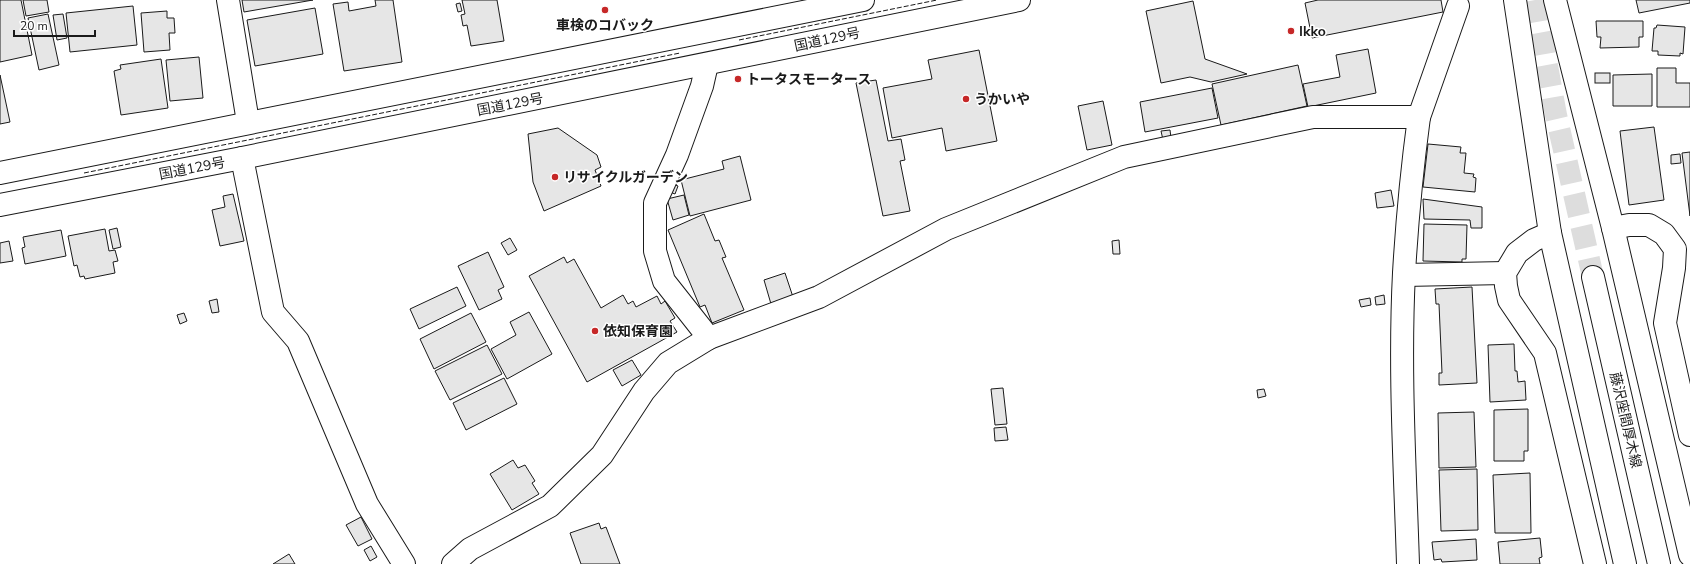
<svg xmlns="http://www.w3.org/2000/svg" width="1690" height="564" viewBox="0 0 1690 564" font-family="'Nunito Sans','Noto Sans JP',sans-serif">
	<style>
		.building { fill: #e6e6e6; stroke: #1a1a1a }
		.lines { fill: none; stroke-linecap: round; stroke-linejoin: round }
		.major-tunnel { stroke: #ddd; stroke-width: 22; stroke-dasharray: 22 11; stroke-linecap: butt }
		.minor-casing { stroke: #1a1a1a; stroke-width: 24 }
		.major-casing { stroke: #1a1a1a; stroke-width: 24 }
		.highway-casing { stroke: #1a1a1a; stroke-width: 24 }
		.minor { stroke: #fff; stroke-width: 22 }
		.major { stroke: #fff; stroke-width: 22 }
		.highway { stroke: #fff; stroke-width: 22 }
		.fence { stroke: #1a1a1a; stroke-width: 1; stroke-dasharray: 5 2; stroke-linecap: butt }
		.poi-dot { fill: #c62828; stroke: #fff; stroke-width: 1.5 }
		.labels { text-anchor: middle; stroke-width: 3; stroke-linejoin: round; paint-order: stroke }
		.poi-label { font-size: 14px; font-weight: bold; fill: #1a1a1a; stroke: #fff; text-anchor: start }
		.street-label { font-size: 14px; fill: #1a1a1a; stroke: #fff }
	</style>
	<rect width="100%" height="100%" fill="#fff"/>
	<g class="building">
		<path d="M0,0H21L32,55L0,62Z"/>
		<path d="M23,0H47L49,12L26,16Z"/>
		<path d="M242,0H313L244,12Z"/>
		<path d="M375,0H393L402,62L344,71L333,4L348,2L349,11L376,6Z"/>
		<path d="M462,0H497L504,41L471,46L467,25L463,26L461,15L465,14Z"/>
		<path d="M1318,0H1441L1443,12L1312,38L1305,3Z"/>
		<path d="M1636,0H1690V3L1639,13Z"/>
		<path d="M1193,1L1205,59L1247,74L1211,82L1190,77L1161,83L1146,11Z"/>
		<path d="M460,3L462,11L458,12L456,4Z"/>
		<path d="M133,6L137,45L70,52L66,13Z"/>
		<path d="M315,8L323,54L255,66L247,20Z"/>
		<path d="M167,11V18H174L175,33H169L170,50L144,52L141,13Z"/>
		<path d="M48,14L59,65L39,70L28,18Z"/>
		<path d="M63,14L67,38L57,40L53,15Z"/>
		<path d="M1596,21H1643V37H1639V47L1600,48L1601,37H1597Z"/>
		<path d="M1657,25L1685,27L1683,54L1680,53V56L1658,55V51H1652L1654,28H1656Z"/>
		<path d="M1368,49L1376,93L1308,107L1303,84L1340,77L1336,55Z"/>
		<path d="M979,50L997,141L946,151L942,128L892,138L883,88L932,79L928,60Z"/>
		<path d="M199,57L203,98L170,101L166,60Z"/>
		<path d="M161,59L168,108L121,115L114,71L121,69L120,65Z"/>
		<path d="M1298,65L1307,106L1221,125L1212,84Z"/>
		<path d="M1657,68H1676V83H1690V107H1657Z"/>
		<rect x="1595" y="73" width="15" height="10"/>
		<path d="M1652,74V106H1613V75Z"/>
		<path d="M0,75L10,122L0,124Z"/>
		<path d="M876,80L888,141L901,139L905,160L900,161L910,211L883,216L856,83Z"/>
		<path d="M1212,88L1218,118L1145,132L1140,102Z"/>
		<path d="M1103,101L1112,145L1087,150L1078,106Z"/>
		<path d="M1654,127L1664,200L1629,205L1620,131Z"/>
		<path d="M558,128L597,155L601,167L595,170L601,186L544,211L533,182L528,134Z"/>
		<path d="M1170,130L1171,138L1163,140L1161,131Z"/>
		<path d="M1428,144L1461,147L1460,153H1466L1464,173L1474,174L1473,177L1476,178L1475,192L1423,187Z"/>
		<path d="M1690,152V216L1682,153Z"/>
		<path d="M1680,154L1681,163L1671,164V155Z"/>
		<path d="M740,156L751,200L690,216L681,180L724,169L722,161Z"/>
		<path d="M673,184L678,186L675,194L670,192Z"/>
		<path d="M1391,190L1394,206L1377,208L1375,193Z"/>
		<path d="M233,194L244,241L220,246L212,210L225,207L223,196Z"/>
		<path d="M684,195L689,215L673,220L667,199Z"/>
		<path d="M1423,199L1482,207V228H1471L1470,220L1424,219Z"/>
		<path d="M704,214L715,241L719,240L726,257L722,258L744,310L712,323L705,305L700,307L668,230Z"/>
		<path d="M1424,224L1467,225L1466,259H1462V262L1423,261Z"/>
		<path d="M117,228L121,247L113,249L109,230Z"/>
		<path d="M105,229L109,251L115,250L118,261L113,262L115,273L85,279L84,276L80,277L77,265L74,266L68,236Z"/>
		<path d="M61,230L66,256L25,264L22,248L25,247L23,237Z"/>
		<path d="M510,238L517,250L508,255L501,243Z"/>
		<path d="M1119,240L1120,254H1113L1112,241Z"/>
		<path d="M9,241L13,261L0,263V243Z"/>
		<path d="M488,252L504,287L498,290L502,299L479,310L458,266Z"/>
		<path d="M564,257L567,263L574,259L601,308L623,295L628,304L633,301L636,307L657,296L661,304L665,301L675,318L670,321L677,332L587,382L529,276Z"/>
		<path d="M785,273L793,297L771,304L764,280Z"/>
		<path d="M457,287L466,306L419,329L410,309Z"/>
		<path d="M1472,287L1477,383L1439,385V373H1442L1439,304H1436L1435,289Z"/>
		<path d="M1384,295L1385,304L1376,305L1375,297Z"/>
		<path d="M1370,298L1371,305L1361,307L1359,300Z"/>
		<path d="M217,299L219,312L212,313L209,301Z"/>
		<path d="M529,312L552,354L507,379L491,349L516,335L510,322Z"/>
		<path d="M184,313L187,321L180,324L177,315Z"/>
		<path d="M471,313L486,342L434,369L420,339Z"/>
		<path d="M1514,344L1515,371H1517L1518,382L1525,381L1526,400L1490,402L1488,345Z"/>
		<path d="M487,345L502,374L450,400L435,371Z"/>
		<path d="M632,360L641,375L622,386L613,370Z"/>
		<path d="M504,378L517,404L466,430L453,403Z"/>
		<path d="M1003,388L1007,424L995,425L991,389Z"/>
		<path d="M1264,389L1266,396L1258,398L1257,390Z"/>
		<path d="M1528,409V451H1524V461H1494V410Z"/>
		<path d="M1474,412L1476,467L1439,468L1438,413Z"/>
		<path d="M1006,427L1008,440L995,441L994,428Z"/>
		<path d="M513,460L518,468L525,465L535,481L532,483L539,494L512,510L490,474Z"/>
		<path d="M1477,469L1478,530L1441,531L1439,470Z"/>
		<path d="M1530,473L1531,533H1495L1493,475Z"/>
		<path d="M361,517L372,539L358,546L346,525Z"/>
		<path d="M599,523L601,529L606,527L620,564H581L570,533Z"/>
		<path d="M1540,538L1542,557L1539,558L1540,564H1500L1498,542Z"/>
		<path d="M1476,539L1477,560L1442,562L1441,559L1434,560L1432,542Z"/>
		<path d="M371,546L377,557L370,561L364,550Z"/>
		<path d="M289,554L295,564H273Z"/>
	</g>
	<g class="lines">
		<path class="major-tunnel" d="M1535,0L1556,115L1593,277"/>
		<g class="minor-casing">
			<g id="minor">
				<path d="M228,0L248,122"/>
				<path d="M707,64L702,86L677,155L655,203V251L664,281L709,338"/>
				<path d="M1419,117L1458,6"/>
				<path d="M242,158L273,312L298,341L367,504L404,564"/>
				<path d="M1613,228L1629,225H1649L1664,234L1675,249L1674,268L1665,323L1690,435"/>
				<path d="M1550,233L1534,240L1517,253L1505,273L1506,286L1509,300L1545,353L1595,564"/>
				<path d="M1404,275L1505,273"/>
				<path d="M453,564L470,549L550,506L602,455L644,391L668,363L709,338L819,297L946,229L1124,157L1313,117H1419C1412,169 1407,221 1404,273C1399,370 1405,468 1408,564"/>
			</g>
		</g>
		<g class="major-casing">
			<g id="major">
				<path d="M1515,0L1550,233L1625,564"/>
				<path d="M1555,0L1613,228L1690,555"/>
				<path d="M1593,277L1659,564"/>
			</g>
		</g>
		<g class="highway-casing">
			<g id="highway">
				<path d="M0,173L863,0"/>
				<path d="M0,205L242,158L1019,0"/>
			</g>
		</g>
		<use href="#minor" class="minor"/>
		<use href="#major" class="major"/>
		<use href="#highway" class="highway"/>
		<g class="fence">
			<path d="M739,40L937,0"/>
			<path d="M84,173L680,53"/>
		</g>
	</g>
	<g class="poi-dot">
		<circle cx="605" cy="10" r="4"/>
		<circle cx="1291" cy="31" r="4"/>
		<circle cx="738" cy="79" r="4"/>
		<circle cx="966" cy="99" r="4"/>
		<circle cx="555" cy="177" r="4"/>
		<circle cx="595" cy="331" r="4"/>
	</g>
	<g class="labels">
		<g class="poi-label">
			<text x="605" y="30" text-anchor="middle">車検のコバック</text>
			<text x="1299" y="36">Ikko</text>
			<text x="746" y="84">トータスモータース</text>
			<text x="974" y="104">うかいや</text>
			<text x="563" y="182">リサイクルガーデン</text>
			<text x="603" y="336">依知保育園</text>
		</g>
		<g class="street-label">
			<text transform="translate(827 39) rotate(-12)" y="5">国道129号</text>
			<text transform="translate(510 104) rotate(-11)" y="5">国道129号</text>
			<text transform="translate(192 168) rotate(-11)" y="5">国道129号</text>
			<text transform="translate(1626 420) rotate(77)" y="5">藤沢座間厚木線</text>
		</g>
	</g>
	<path d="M14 30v6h81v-6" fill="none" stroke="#1a1a1a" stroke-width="2"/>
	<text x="20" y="30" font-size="12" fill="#1a1a1a" stroke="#ffffff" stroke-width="3" paint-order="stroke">20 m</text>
</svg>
